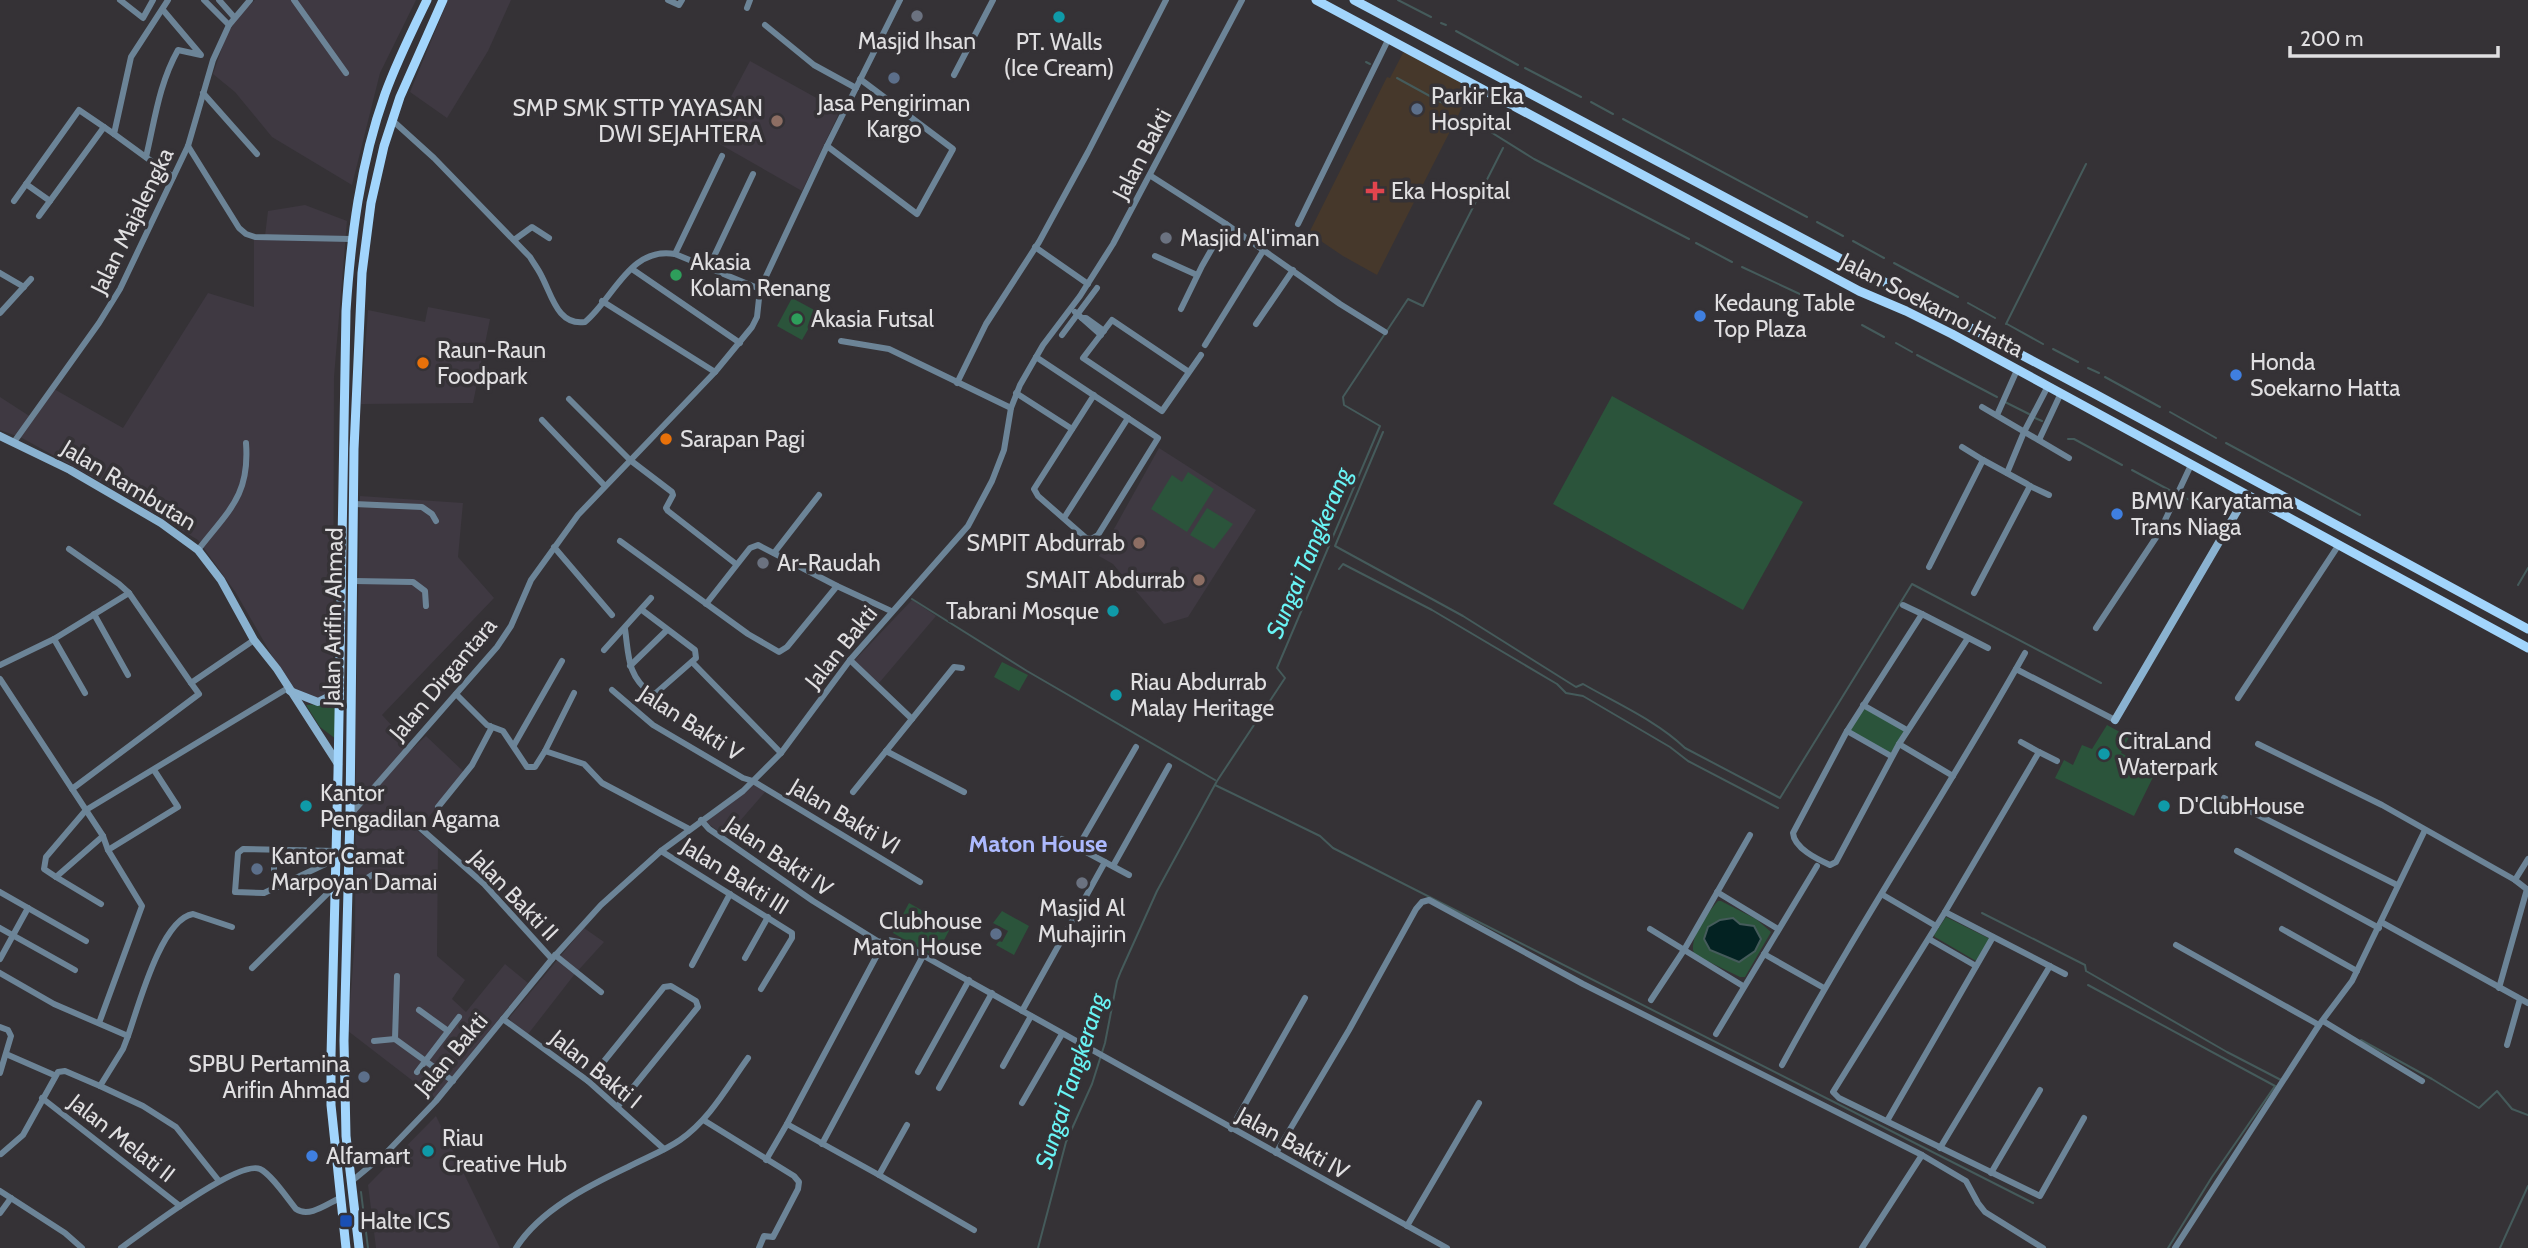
<svg xmlns="http://www.w3.org/2000/svg" width="2528" height="1248" viewBox="0 0 2528 1248" font-family="Cabin,sans-serif">
	<style>
		.built { fill: #3f3942 }
		.medical { fill: #46382b }
		.green { fill: #2b543b }
		.water { fill: #032222; stroke: #455b5b; stroke-width: 2 }
		.lines { fill: none; stroke-linecap: round; stroke-linejoin: round }
		.stream { stroke: #455b5b; stroke-width: 2 }
		.street { stroke: #6c8497; stroke-width: 6 }
		.secondary { stroke: #8ab2d0; stroke-width: 8 }
		.primary { stroke: #a2d5fc; stroke-width: 9 }
		.worship-dot { fill: #6b7280; stroke: #353236; stroke-width: 2.5 }
		.culture-dot { fill: #0f9aa8; stroke: #353236; stroke-width: 2.5 }
		.service-dot { fill: #5c6f8a; stroke: #353236; stroke-width: 2.5 }
		.education-dot { fill: #8d6e63; stroke: #353236; stroke-width: 2.5 }
		.health-dot { fill: #e0444e; stroke: #353236; stroke-width: 2.5 }
		.leisure-dot { fill: #2e9e5b; stroke: #353236; stroke-width: 2.5 }
		.shop-dot { fill: #3f7fe0; stroke: #353236; stroke-width: 2.5 }
		.food-dot { fill: #e8710a; stroke: #353236; stroke-width: 2.5 }
		.transit-dot { fill: #1a4fb4; stroke: #353236; stroke-width: 2.5 }
		.labels { text-anchor: middle; stroke-width: 7; stroke-linejoin: round; paint-order: stroke }
		.poi-label { font-size: 23px; fill: #e0dfe1; stroke: #353236; text-anchor: start }
		.street-label { font-size: 23px; fill: #e0dfe1; stroke: #353236 }
		.water-label { font-size: 24px; font-style: italic; fill: #69f4f5; stroke: #353236 }
		.neighbourhood-label { font-size: 24px; font-weight: bold; fill: #acb9fe; stroke: #353236 }
	</style>
	<rect width="100%" height="100%" fill="#353236"/>
	<g class="built">
		<path d="M255,0H416L380,73L352,185L272,137L235,92L213,74L225,39L236,19Z"/>
		<path d="M448,0H511L488,51L447,118L410,92Z"/>
		<path d="M750,61L840,111L802,191L709,138Z"/>
		<path d="M305,205L347,221L334,377L333,685L328,700L306,702L294,694L236,593L198,540L103,483L22,438L0,430V397L34,419L54,389L123,428L208,293L254,307V238L265,236L268,211Z"/>
		<path d="M428,307L490,319L473,403L361,404L368,310L425,322Z"/>
		<path d="M1159,448L1256,510L1188,617L1164,624L1113,564L1099,556Z"/>
		<path d="M360,496L463,503L458,557L494,598L382,715L413,748L426,736L464,772L418,831L438,848L437,956L465,980L452,999L466,1012L505,964L528,983L435,1098L348,1031L355,938L356,710Z"/>
		<path d="M912,600L936,616L879,683L854,661Z"/>
		<path d="M753,784L765,792L726,837L706,822Z"/>
		<path d="M584,928L604,942L574,975L525,1038L509,1018Z"/>
		<path d="M436,1116L500,1248H376L368,1185Z"/>
	</g>
	<path class="medical" d="M1404,51L1472,88L1377,275L1343,256L1309,233L1387,77L1390,78Z"/>
	<g class="green">
		<path d="M792,298L818,312L802,340L777,326Z"/>
		<path d="M1612,396L1803,502L1743,610L1553,504Z"/>
		<path d="M1188,472L1214,489L1187,532L1151,509L1172,475L1182,482Z"/>
		<path d="M1207,508L1233,524L1214,549L1190,535Z"/>
		<path d="M1002,662L1028,675L1019,691L994,677Z"/>
		<path d="M336,703V739L320,727L306,705Z"/>
		<path d="M1863,706L1905,731L1890,754L1850,731Z"/>
		<path d="M2107,725L2129,737L2121,753L2156,771L2134,816L2055,778L2064,760L2073,765L2082,745L2092,749Z"/>
		<path d="M1718,901H1721L1756,919L1771,932L1745,977H1740L1695,955C1686,942 1708,912 1718,901Z"/>
		<path d="M909,903L951,927L935,957L893,933Z"/>
		<path d="M1002,911L1029,926L1014,955L996,945L999,941L1002,942L1008,931L993,923Z"/>
		<path d="M1946,917L1990,939L1976,961L1935,937L1934,935Z"/>
	</g>
	<path class="water" d="M1733,918L1740,924L1754,926L1761,939L1755,951L1739,962L1710,950L1704,939L1708,927L1720,920Z"/>
	<g class="lines">
		<g class="stream">
			<path d="M1398,0L1431,17"/>
			<path d="M1441,23L1446,25"/>
			<path d="M1456,31L1518,65"/>
			<path d="M1366,62L1370,64"/>
			<path d="M1525,68L1581,97"/>
			<path d="M1397,78L1448,106"/>
			<path d="M1591,102L1613,114"/>
			<path d="M1470,119L1534,159L1689,239"/>
			<path d="M1623,119L1807,217"/>
			<path d="M1817,222L1843,236"/>
			<path d="M1853,241L1884,258"/>
			<path d="M1696,243L1732,262"/>
			<path d="M1894,263L1958,297"/>
			<path d="M1742,267L1834,310"/>
			<path d="M1968,303L1995,318"/>
			<path d="M2006,324L2086,164"/>
			<path d="M2007,324L2043,344"/>
			<path d="M1862,325L1884,337"/>
			<path d="M1896,343L1912,352"/>
			<path d="M2053,349L2078,362"/>
			<path d="M1917,355L1997,397"/>
			<path d="M2088,368L2099,373"/>
			<path d="M2105,377L2160,407"/>
			<path d="M2005,402L2029,414"/>
			<path d="M2170,412L2216,438"/>
			<path d="M2035,418L2042,421"/>
			<path d="M1383,432L1335,546L1463,616L1576,687L1583,684C1616,703 1657,721 1685,748L1780,798L1912,584L2101,683"/>
			<path d="M2068,439H2074L2122,465"/>
			<path d="M2226,443L2360,515"/>
			<path d="M2132,470L2173,492"/>
			<path d="M2183,496L2197,505"/>
			<path d="M1339,569L1343,564L1432,610L1557,684L1566,693L1583,696L1670,747L1688,761L1778,808"/>
			<path d="M2518,585L2528,568"/>
			<path d="M912,599L1027,671L1215,780"/>
			<path d="M1215,785L1320,836L1333,848L2033,1203"/>
			<path d="M1982,913L2085,965L2086,971L2227,1052L2281,1080"/>
			<path d="M2088,985L2275,1086L2212,1177L2168,1248"/>
			<path d="M2361,1040L2432,1079L2479,1108L2497,1091L2512,1109L2528,1115"/>
			<path d="M361,1192L368,1248"/>
			<path d="M1038,1248L1066,1142L1092,1084L1105,1043L1117,981L1121,971L1157,891L1217,781L1285,678L1277,668L1380,426L1344,405L1343,397L1408,299L1423,306L1503,148"/>
			<path d="M2500,1248L2528,1186"/>
		</g>
		<g class="street">
			<path d="M120,0L143,18L153,0"/>
			<path d="M168,0L131,57L114,134L173,177"/>
			<path d="M204,0L229,25"/>
			<path d="M219,0L234,17"/>
			<path d="M294,0L346,73"/>
			<path d="M668,0L679,5L682,0"/>
			<path d="M747,8L750,0"/>
			<path d="M765,25L814,65L856,88"/>
			<path d="M954,75L993,0"/>
			<path d="M203,93L257,154"/>
			<path d="M392,120L434,158L530,257C534,264 539,270 542,277C552,296 558,326 585,322C614,298 630,246 675,254L760,289"/>
			<path d="M188,146L239,228L246,234L255,237L351,239"/>
			<path d="M827,146L917,214L953,149L860,79"/>
			<path d="M146,157C155,119 159,84 178,50L201,55L163,10"/>
			<path d="M1151,176L1226,224L1340,304L1385,332"/>
			<path d="M26,184L50,201L104,127L114,134"/>
			<path d="M14,201L79,110L104,127"/>
			<path d="M39,216L50,201"/>
			<path d="M1298,224L1388,40"/>
			<path d="M514,240L532,227L549,238"/>
			<path d="M1035,247L1088,284"/>
			<path d="M675,254L722,156"/>
			<path d="M1155,256L1197,275"/>
			<path d="M709,267L753,174"/>
			<path d="M632,269L740,343"/>
			<path d="M0,273L24,287"/>
			<path d="M602,301L715,372"/>
			<path d="M1181,309L1202,266L1226,224"/>
			<path d="M1075,312L1101,335"/>
			<path d="M0,313L31,279"/>
			<path d="M1082,318H1086L1104,331"/>
			<path d="M1256,324L1293,270"/>
			<path d="M1062,335L1097,288"/>
			<path d="M841,341L889,349L1011,408"/>
			<path d="M1205,345L1263,251"/>
			<path d="M1036,357L1158,438L1098,535L1091,539L1086,538L1038,496L1034,489L1094,395"/>
			<path d="M1189,372L1112,320L1083,358L1162,411L1201,355"/>
			<path d="M957,383L986,324L1039,242L1088,152L1166,0"/>
			<path d="M1016,393L1072,429"/>
			<path d="M569,399L630,460L672,492L673,495L666,508L668,511L736,564"/>
			<path d="M1982,407L2069,458"/>
			<path d="M1997,415L2017,370"/>
			<path d="M542,420L605,486"/>
			<path d="M2039,440L2061,393"/>
			<path d="M14,442L99,323L120,289L188,146L213,60L229,25L250,0"/>
			<path d="M1962,447L1983,460"/>
			<path d="M2007,473L2024,432L2048,386"/>
			<path d="M2030,486L2049,495"/>
			<path d="M354,504L422,507L432,514L436,521"/>
			<path d="M1064,518L1128,418"/>
			<path d="M620,541L748,634L779,652L787,647L837,586"/>
			<path d="M554,547L612,615"/>
			<path d="M69,549L119,584L129,593"/>
			<path d="M198,550C228,511 250,496 246,443"/>
			<path d="M774,553L819,495"/>
			<path d="M1929,567L1983,460L2027,484L2030,486L1974,593"/>
			<path d="M354,581L413,582L425,591L426,606"/>
			<path d="M706,604L750,548L758,545L837,586L891,611"/>
			<path d="M1903,605L1922,614"/>
			<path d="M94,614L128,675"/>
			<path d="M2096,628L2159,533L2191,465"/>
			<path d="M625,629C629,657 627,675 651,694L656,693L696,658L695,650L642,610"/>
			<path d="M1968,638L1899,744L1836,862L1830,865C1817,859 1794,848 1793,833L1847,731L1922,614L1988,648"/>
			<path d="M54,639L85,693"/>
			<path d="M604,650L651,598"/>
			<path d="M850,660L912,719"/>
			<path d="M692,662L781,753"/>
			<path d="M0,665L54,639L129,593L191,683L254,640"/>
			<path d="M630,666L667,630"/>
			<path d="M2016,669L2115,720"/>
			<path d="M0,679L103,836L108,850L142,906L99,1023"/>
			<path d="M612,690L653,725L743,778L753,781L920,882"/>
			<path d="M456,694L487,725L503,731L527,767H535L545,751L584,764L602,783L689,829"/>
			<path d="M2238,698L2338,546"/>
			<path d="M1863,705L1907,730"/>
			<path d="M1847,731L1891,756"/>
			<path d="M2021,742L2039,752"/>
			<path d="M1899,744L1953,776"/>
			<path d="M2258,744L2382,805L2515,880L2528,890"/>
			<path d="M514,745L562,661"/>
			<path d="M545,751L574,693"/>
			<path d="M886,751L964,792"/>
			<path d="M2057,761L2039,752L1945,912L1833,1092L1839,1098L2040,1196L2084,1118"/>
			<path d="M72,789L199,694L191,683"/>
			<path d="M853,792L954,667L962,668"/>
			<path d="M2224,798L2397,885"/>
			<path d="M438,807L472,765L491,729L490,726"/>
			<path d="M350,815L497,647L511,626L531,580L578,515L715,372L752,327L757,317L760,289L827,146L900,0"/>
			<path d="M701,820L709,829L813,901L879,942L888,940L899,942L1447,1248"/>
			<path d="M419,827L484,884L552,959"/>
			<path d="M103,836L56,877L44,869L46,857L86,810L288,688"/>
			<path d="M1062,839L1129,875"/>
			<path d="M1078,847L1136,747"/>
			<path d="M274,849V888"/>
			<path d="M108,850L178,807L154,770"/>
			<path d="M661,851L792,933V938L761,989"/>
			<path d="M2237,851L2379,928"/>
			<path d="M336,859L264,893L235,892L238,853L243,849L336,851"/>
			<path d="M1113,866L1169,766"/>
			<path d="M56,877L101,904"/>
			<path d="M2515,880L2528,859"/>
			<path d="M348,883L362,881L372,875"/>
			<path d="M0,892L86,941"/>
			<path d="M1717,892L1778,929"/>
			<path d="M1883,895L1936,926"/>
			<path d="M1945,912L2065,974"/>
			<path d="M2381,922L2528,1003"/>
			<path d="M0,928L75,970"/>
			<path d="M1650,929L1743,986"/>
			<path d="M2282,929L2357,971"/>
			<path d="M1929,939L1976,966"/>
			<path d="M2176,945L2319,1025"/>
			<path d="M1764,954L1824,988"/>
			<path d="M555,955L601,992"/>
			<path d="M745,958L768,917"/>
			<path d="M0,959L28,908"/>
			<path d="M692,965L730,894"/>
			<path d="M252,968L335,886"/>
			<path d="M0,973L54,1004L128,1036L123,1049L100,1086L143,1106L176,1127L219,1181"/>
			<path d="M397,976L395,1039L453,1081"/>
			<path d="M2499,988L2527,889"/>
			<path d="M1651,1000L1684,950L1750,835"/>
			<path d="M419,1010L448,1031"/>
			<path d="M1022,1011L1105,862"/>
			<path d="M503,1019L588,1081L664,1149"/>
			<path d="M2323,1021L2422,1081"/>
			<path d="M0,1027L8,1030L11,1036L0,1073"/>
			<path d="M1716,1034L1817,866"/>
			<path d="M128,1036C138,1008 161,919 193,914L232,927"/>
			<path d="M374,1041L395,1039"/>
			<path d="M2507,1045L2520,999"/>
			<path d="M6,1054L54,1075"/>
			<path d="M1782,1065C1858,925 1947,792 2025,653"/>
			<path d="M1003,1066L1031,1016"/>
			<path d="M417,1072L459,1017"/>
			<path d="M918,1072L969,980"/>
			<path d="M588,1081L664,987L671,986L696,1001L698,1007L618,1106"/>
			<path d="M939,1088L992,993"/>
			<path d="M42,1098L180,1206"/>
			<path d="M1022,1103L1062,1034"/>
			<path d="M705,1121L794,1176L799,1182L798,1189L773,1237L764,1236L759,1248"/>
			<path d="M1887,1121L1993,937"/>
			<path d="M787,1124L884,942"/>
			<path d="M1231,1129L1305,998"/>
			<path d="M822,1144L923,956"/>
			<path d="M1940,1148L2050,966"/>
			<path d="M1276,1153L1349,1030L1416,909L1422,902L1429,900L1583,984L1922,1155L1966,1181L1978,1203L1985,1212L2043,1248"/>
			<path d="M1,1154L23,1135L58,1072L65,1071L100,1086"/>
			<path d="M766,1160L787,1124L879,1175L907,1125"/>
			<path d="M1991,1173L2040,1090"/>
			<path d="M879,1175L974,1230"/>
			<path d="M352,1181L387,1152L436,1101L552,959L601,905L661,851L743,791L781,753L850,660L968,526L992,481L1004,450L1011,408L1020,385L1043,345L1080,296L1113,244L1242,0"/>
			<path d="M0,1191L65,1233L82,1248"/>
			<path d="M0,1213L11,1198"/>
			<path d="M1407,1226L1479,1103"/>
			<path d="M121,1248C142,1233 238,1159 260,1169C271,1174 287,1198 296,1209C309,1218 327,1204 340,1198"/>
			<path d="M516,1248C540,1210 588,1186 628,1167C645,1158 664,1151 680,1140C710,1119 727,1087 748,1058"/>
			<path d="M1862,1248L1922,1155"/>
			<path d="M2175,1248L2319,1025L2352,981L2425,830"/>
		</g>
		<g class="secondary">
			<path d="M0,436L70,470L161,523L198,550L221,580L254,640L277,669L338,764"/>
			<path d="M290,691L318,702L340,691"/>
			<path d="M2115,720L2246,496"/>
		</g>
		<g class="primary">
			<path d="M1316,0L1859,291L1906,311L1952,334L2528,648"/>
			<path d="M1354,0L2095,394L2528,629"/>
			<path d="M346,1248L331,1105V1056L338,773L346,311C351,237 360,164 385,94C397,61 412,31 427,0"/>
			<path d="M359,1248L346,1136L344,1041L350,815L354,449L362,273L371,203L384,146L400,97L443,0"/>
		</g>
	</g>
	<g class="worship-dot">
		<circle cx="917" cy="16" r="7"/>
		<circle cx="1166" cy="238" r="7"/>
		<circle cx="763" cy="563" r="7"/>
		<circle cx="1082" cy="883" r="7"/>
	</g>
	<g class="culture-dot">
		<circle cx="1059" cy="17" r="7"/>
		<circle cx="1113" cy="611" r="7"/>
		<circle cx="1116" cy="695" r="7"/>
		<circle cx="2104" cy="754" r="7"/>
		<circle cx="306" cy="806" r="7"/>
		<circle cx="2164" cy="806" r="7"/>
		<circle cx="428" cy="1151" r="7"/>
	</g>
	<g class="service-dot">
		<circle cx="894" cy="78" r="7"/>
		<circle cx="1417" cy="109" r="7"/>
		<circle cx="257" cy="869" r="7"/>
		<circle cx="996" cy="934" r="7"/>
		<circle cx="364" cy="1077" r="7"/>
	</g>
	<g class="education-dot">
		<circle cx="777" cy="121" r="7"/>
		<circle cx="1139" cy="543" r="7"/>
		<circle cx="1199" cy="580" r="7"/>
	</g>
	<path class="health-dot" d="M1371.5 180.5h7v7h7v7h-7v7h-7v-7h-7v-7h7z"/>
	<g class="leisure-dot">
		<circle cx="676" cy="275" r="7"/>
		<circle cx="797" cy="319" r="7"/>
	</g>
	<g class="shop-dot">
		<circle cx="1700" cy="316" r="7"/>
		<circle cx="2236" cy="375" r="7"/>
		<circle cx="2117" cy="514" r="7"/>
		<circle cx="312" cy="1156" r="7"/>
	</g>
	<g class="food-dot">
		<circle cx="423" cy="363" r="7"/>
		<circle cx="666" cy="439" r="7"/>
	</g>
	<rect class="transit-dot" x="339" y="1214" width="14" height="14" rx="3.5"/>
	<g class="labels">
		<g class="poi-label">
			<text x="917" y="49" text-anchor="middle">Masjid Ihsan</text>
			<text x="1059" y="50" text-anchor="middle">PT. Walls<tspan x="1059" dy="26">(Ice Cream)</tspan></text>
			<text x="1431" y="104">Parkir Eka<tspan x="1431" dy="26">Hospital</tspan></text>
			<text x="894" y="111" text-anchor="middle">Jasa Pengiriman<tspan x="894" dy="26">Kargo</tspan></text>
			<text x="763" y="116" text-anchor="end">SMP SMK STTP YAYASAN<tspan x="763" dy="26">DWI SEJAHTERA</tspan></text>
			<text x="1391" y="199">Eka Hospital</text>
			<text x="1180" y="246">Masjid Al'iman</text>
			<text x="690" y="270">Akasia<tspan x="690" dy="26">Kolam Renang</tspan></text>
			<text x="1714" y="311">Kedaung Table<tspan x="1714" dy="26">Top Plaza</tspan></text>
			<text x="811" y="327">Akasia Futsal</text>
			<text x="437" y="358">Raun-Raun<tspan x="437" dy="26">Foodpark</tspan></text>
			<text x="2250" y="370">Honda<tspan x="2250" dy="26">Soekarno Hatta</tspan></text>
			<text x="680" y="447">Sarapan Pagi</text>
			<text x="2131" y="509">BMW Karyatama<tspan x="2131" dy="26">Trans Niaga</tspan></text>
			<text x="1125" y="551" text-anchor="end">SMPIT Abdurrab</text>
			<text x="777" y="571">Ar-Raudah</text>
			<text x="1185" y="588" text-anchor="end">SMAIT Abdurrab</text>
			<text x="1099" y="619" text-anchor="end">Tabrani Mosque</text>
			<text x="1130" y="690">Riau Abdurrab<tspan x="1130" dy="26">Malay Heritage</tspan></text>
			<text x="2118" y="749">CitraLand<tspan x="2118" dy="26">Waterpark</tspan></text>
			<text x="320" y="801">Kantor<tspan x="320" dy="26">Pengadilan Agama</tspan></text>
			<text x="2178" y="814">D'ClubHouse</text>
			<text x="271" y="864">Kantor Camat<tspan x="271" dy="26">Marpoyan Damai</tspan></text>
			<text x="1082" y="916" text-anchor="middle">Masjid Al<tspan x="1082" dy="26">Muhajirin</tspan></text>
			<text x="982" y="929" text-anchor="end">Clubhouse<tspan x="982" dy="26">Maton House</tspan></text>
			<text x="350" y="1072" text-anchor="end">SPBU Pertamina<tspan x="350" dy="26">Arifin Ahmad</tspan></text>
			<text x="442" y="1146">Riau<tspan x="442" dy="26">Creative Hub</tspan></text>
			<text x="326" y="1164">Alfamart</text>
			<text x="360" y="1229">Halte ICS</text>
		</g>
		<g class="street-label">
			<text transform="translate(1142 154) rotate(-62)" y="8">Jalan Bakti</text>
			<text transform="translate(132 221) rotate(-64)" y="8">Jalan Majalengka</text>
			<text transform="translate(1932 305) rotate(27)" y="8">Jalan Soekarno Hatta</text>
			<text transform="translate(129 485) rotate(31)" y="8">Jalan Rambutan</text>
			<text transform="translate(333 617) rotate(-89)" y="8">Jalan Arifin Ahmad</text>
			<text transform="translate(841 647) rotate(-51)" y="8">Jalan Bakti</text>
			<text transform="translate(443 679) rotate(-50)" y="8">Jalan Dirgantara</text>
			<text transform="translate(691 723) rotate(33)" y="8">Jalan Bakti V</text>
			<text transform="translate(845 816) rotate(31)" y="8">Jalan Bakti VI</text>
			<text transform="translate(779 856) rotate(34)" y="8">Jalan Bakti IV</text>
			<text transform="translate(735 876) rotate(32)" y="8">Jalan Bakti III</text>
			<text transform="translate(514 895) rotate(46)" y="8">Jalan Bakti II</text>
			<text transform="translate(451 1054) rotate(-50)" y="8">Jalan Bakti</text>
			<text transform="translate(596 1069) rotate(39)" y="8">Jalan Bakti I</text>
			<text transform="translate(122 1138) rotate(38)" y="8">Jalan Melati II</text>
			<text transform="translate(1293 1143) rotate(29)" y="8">Jalan Bakti IV</text>
		</g>
		<g class="water-label">
			<text transform="translate(1309 553) rotate(-67)" y="8">Sungai Tangkerang</text>
			<text transform="translate(1071 1081) rotate(-72)" y="8">Sungai Tangkerang</text>
		</g>
		<g class="neighbourhood-label">
			<text x="1038" y="852">Maton House</text>
		</g>
	</g>
	<path d="M2290 46v10h208v-10" fill="none" stroke="#e0dfe1" stroke-width="3.5"/>
	<text x="2300" y="46" font-size="21" fill="#e0dfe1" stroke="#353236" stroke-width="5" paint-order="stroke">200 m</text>
</svg>
